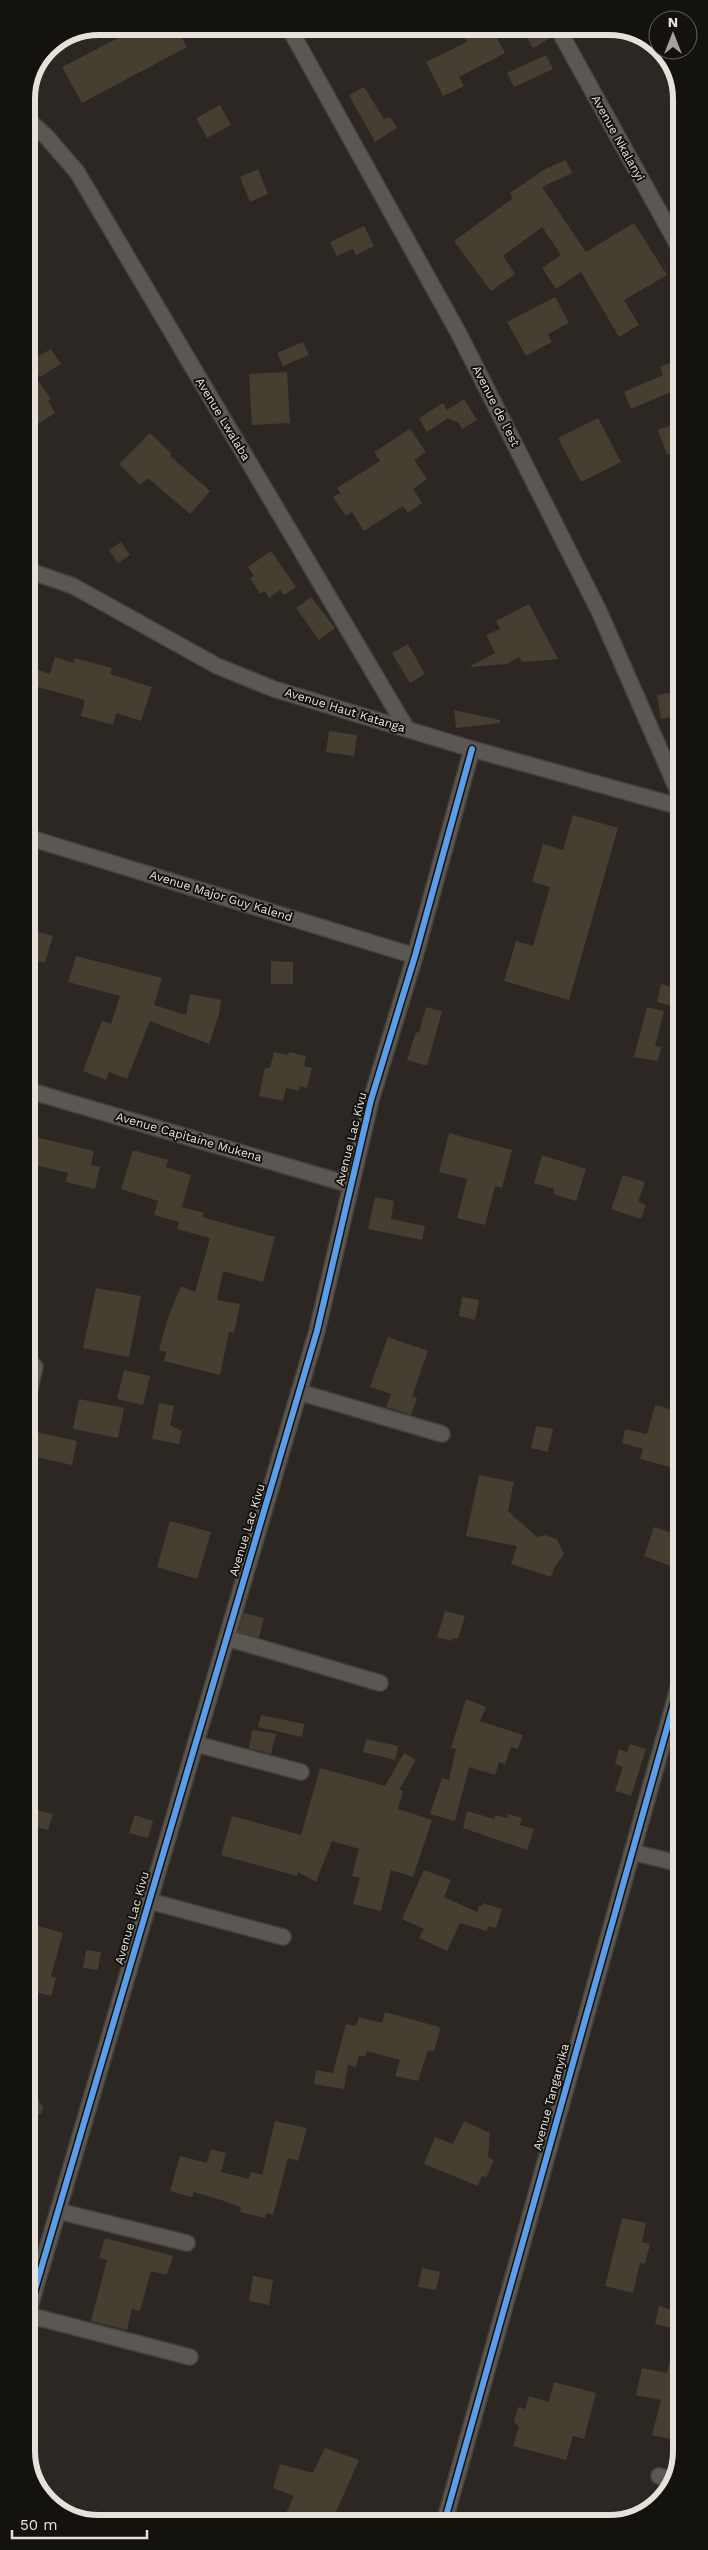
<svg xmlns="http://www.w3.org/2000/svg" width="708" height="2550" viewBox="0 0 708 2550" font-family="'Work Sans',sans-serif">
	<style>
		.building { fill: #453e31 }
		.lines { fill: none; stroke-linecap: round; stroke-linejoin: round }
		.minor-casing { stroke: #46423d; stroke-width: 18 }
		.minor { stroke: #5b5854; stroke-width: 15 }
		.cycleway-casing { stroke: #14120d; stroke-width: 9 }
		.cycleway { stroke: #5a9eea; stroke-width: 6 }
		.labels { text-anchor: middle; stroke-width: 4; stroke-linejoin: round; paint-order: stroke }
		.street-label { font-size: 12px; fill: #e6e1db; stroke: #14120d }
		.rim { fill: none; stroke: #e6e1db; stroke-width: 6 }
	</style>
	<rect width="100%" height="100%" fill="#2c2722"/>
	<g class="building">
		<path d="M133,26H175L187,47L82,103L62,67L124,35L122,32Z"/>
		<path d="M458,27H491L505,53L459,77L464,86L443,96L426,62L467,42Z"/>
		<path d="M520,27H548L552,37L533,48Z"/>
		<path d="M546,55L553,69L514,87L507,73Z"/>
		<path d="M364,87L384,119L390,117L397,128L375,142L349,95Z"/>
		<path d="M220,105L231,125L207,138L196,118Z"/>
		<path d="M566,160L572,173L542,187L586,252L634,223L667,275L624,300L639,325L619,337L581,272L556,289L542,268L561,255L542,227L503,256L515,274L491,291L454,241L513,198L510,193L545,169Z"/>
		<path d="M258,169L268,194L250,202L240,177Z"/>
		<path d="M364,226L374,246L356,255L353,249L337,256L330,242Z"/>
		<path d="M555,297L569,323L548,334L552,342L526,356L507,322Z"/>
		<path d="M303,342L309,355L283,366L277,353Z"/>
		<path d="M51,349L61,364L40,377L30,361Z"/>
		<path d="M677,360L680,368V388L631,409L624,392L663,375L660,367Z"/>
		<path d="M287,372L290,423L252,425L249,374Z"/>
		<path d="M39,382L51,399L48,401L55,413L36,425L26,410V405L31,400L26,390Z"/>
		<path d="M464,399L477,420L462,429L459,423L448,418L427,432L419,418L443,403L447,410Z"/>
		<path d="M598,418L621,462L581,482L558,438Z"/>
		<path d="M680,422L681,449L667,455L658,430Z"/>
		<path d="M410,429L426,452L414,460L427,479L413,489L422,503L408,513L403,506L364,531L352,512L346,516L333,497L340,493L337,488L380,461L374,452Z"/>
		<path d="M150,433L172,454L170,456L210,491L190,514L148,478L140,485L119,464Z"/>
		<path d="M121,542L130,555L118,563L109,550Z"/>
		<path d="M271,551L296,587L284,595L280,590L269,598L265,591L260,594L250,578L254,576L248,567Z"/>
		<path d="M311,597L335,628L319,640L296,608Z"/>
		<path d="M529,604L558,659L522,662L519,657L507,664L469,667L495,653L486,635L500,629L496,621Z"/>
		<path d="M408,644L425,674L410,683L392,653Z"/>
		<path d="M55,657L73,663L75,658L112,668L110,674L152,687L141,721L116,713L113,725L81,716L85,700L27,684V666L50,674Z"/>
		<path d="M681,691V715L661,719L657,695Z"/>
		<path d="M454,710L500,720V723L456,728Z"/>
		<path d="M329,731L357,735L354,756L326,752Z"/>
		<path d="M573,815L618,828L569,1000L504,981L516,941L533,946L550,887L532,882L543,844L563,850Z"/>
		<path d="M27,929L53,936L45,963L27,958Z"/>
		<path d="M76,956L162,978L154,1005L186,1015L190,994L221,1000L219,1015L209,1044L150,1021L127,1079L109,1072L106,1080L83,1071L102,1021L111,1024L120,996L68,982Z"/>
		<path d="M271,961L293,962V984H271Z"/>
		<path d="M661,984L681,989V1008L657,1002Z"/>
		<path d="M426,1007L442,1011L427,1066L407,1060L416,1032L419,1033Z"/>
		<path d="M647,1007L664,1011L655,1046L661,1047L658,1061L634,1057Z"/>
		<path d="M274,1052L288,1055L289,1052L306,1056L304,1066L312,1068L307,1088L300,1086L299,1091L286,1088L283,1101L259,1096L265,1068H270Z"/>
		<path d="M449,1133L512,1150L502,1188L495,1186L485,1225L457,1218L467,1179L439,1172Z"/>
		<path d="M27,1135L94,1151L91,1165L100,1167L95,1189L66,1182L68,1173L27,1163Z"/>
		<path d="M133,1150L168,1160L166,1167L191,1175L182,1207L204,1213L202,1217L275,1237L263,1282L223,1271L217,1300L240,1304L234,1333L229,1332L220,1375L164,1361L166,1352L159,1350L168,1317L181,1286L195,1292L210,1238L177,1229L179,1222L154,1215L158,1201L121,1189Z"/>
		<path d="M542,1155L586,1169L576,1201L554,1194V1189L534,1183Z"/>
		<path d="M623,1175L645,1182L638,1202L646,1205L641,1219L611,1209Z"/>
		<path d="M375,1197L394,1201L391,1219L425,1226L422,1240L368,1229Z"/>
		<path d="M96,1288L141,1296L129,1357L83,1348Z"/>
		<path d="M462,1297L479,1300L475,1320L459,1316Z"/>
		<path d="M388,1337L428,1351L412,1396L417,1398L411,1415L386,1407L391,1394L370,1387Z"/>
		<path d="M124,1370L150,1376L143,1405L117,1399Z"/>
		<path d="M79,1399L124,1408L118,1438L73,1429Z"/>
		<path d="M159,1403L174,1406L170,1425L182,1431L179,1444L152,1439Z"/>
		<path d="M655,1405L681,1412V1470L640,1459L643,1449L622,1443L625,1429L647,1434Z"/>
		<path d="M536,1426L553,1429L548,1452L531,1448Z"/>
		<path d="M27,1430L77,1441L72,1465L27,1455Z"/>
		<path d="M479,1475L514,1482L508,1511L537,1537L545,1535L557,1539L564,1554L554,1568L551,1577L511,1564L517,1546L466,1536Z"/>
		<path d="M170,1521L211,1532L197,1579L157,1567Z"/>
		<path d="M654,1527L681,1536V1570L644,1556Z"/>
		<path d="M445,1611L465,1616L458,1639L453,1638L452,1641L437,1637Z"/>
		<path d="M244,1613L264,1618L259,1638L238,1632Z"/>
		<path d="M466,1699L486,1707L480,1721L523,1735L518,1749L511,1747L505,1764L499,1762L495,1775L469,1767L455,1821L430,1814L442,1778L449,1780L456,1749L451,1748Z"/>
		<path d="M261,1715L304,1724L302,1737L258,1727Z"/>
		<path d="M252,1730L276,1734L271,1754L249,1748Z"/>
		<path d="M366,1739L398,1746L395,1760L363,1752Z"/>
		<path d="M630,1744L646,1749L631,1796L615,1791L623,1767L615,1764L619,1749L627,1752Z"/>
		<path d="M404,1753L416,1760L399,1790L403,1791L398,1809L432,1820L413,1877L391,1870L381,1911L353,1904L360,1878L352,1876L359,1849L332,1841L316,1882L298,1872L297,1876L221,1855L232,1816L301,1835L320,1768L385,1786Z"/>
		<path d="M37,1810L53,1814L48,1830L33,1826Z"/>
		<path d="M467,1811L494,1819L495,1815L507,1818L508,1814L522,1818L520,1825L534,1829L527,1850L463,1828Z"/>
		<path d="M135,1815L153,1821L148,1838L129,1833Z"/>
		<path d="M424,1870L451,1880L444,1897L477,1912L479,1906H482L483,1903L502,1909L496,1928L488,1926L487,1931L460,1923L447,1951L419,1938L424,1929L402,1919Z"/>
		<path d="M27,1923L63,1933L51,1976L56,1978L51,1996L27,1990Z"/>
		<path d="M86,1950L101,1952L98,1970L83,1968Z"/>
		<path d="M385,2012L439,2027L440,2030L434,2051L428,2050L418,2081L395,2076L400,2060L367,2051L365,2057L359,2055L356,2067L348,2065L344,2089L314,2084L316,2070L333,2073L346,2024L356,2026L359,2017L382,2023Z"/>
		<path d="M27,2081L43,2107L42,2113L27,2119Z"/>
		<path d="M275,2121L307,2128L298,2161L288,2158L273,2215L267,2213L265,2218L240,2212L241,2207L221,2200L194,2192L192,2197L170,2191L180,2156L207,2163L211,2149L226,2153L221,2172L249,2179L251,2172L262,2175Z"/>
		<path d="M464,2121L490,2133L488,2157L494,2160L486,2178L482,2176L478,2186L424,2164L435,2137L453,2144Z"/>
		<path d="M622,2218L646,2223L642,2242L650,2244L645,2264L640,2263L633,2293L605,2286Z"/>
		<path d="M105,2238L173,2256L167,2275L151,2271L140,2311L132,2309L127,2330L91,2321L107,2260L99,2258Z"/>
		<path d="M422,2268L440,2272L436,2290L418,2287Z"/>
		<path d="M253,2276L273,2280L269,2305L249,2301Z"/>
		<path d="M659,2306L676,2311L672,2328L655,2324Z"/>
		<path d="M676,2335L682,2336V2411L675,2440L652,2435L661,2400L636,2395L642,2368L667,2373Z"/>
		<path d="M554,2382L596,2393L584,2439L573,2436L566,2460L513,2446L519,2427L514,2422L518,2407L525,2409L529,2396L549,2402Z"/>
		<path d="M325,2448L359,2460L331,2523H297L284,2518L294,2496L273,2488L280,2464L313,2473Z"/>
	</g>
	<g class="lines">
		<g class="minor-casing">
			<g id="minor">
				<path d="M288,26L458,332L599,611L681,798"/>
				<path d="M557,27L680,249"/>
				<path d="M26,118L45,135L77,172L407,729"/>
				<path d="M27,570L73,586L217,666L274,689L472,749L681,807"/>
				<path d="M27,837L415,956"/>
				<path d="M27,1090L351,1185"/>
				<path d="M27,1359L35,1367L27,1400"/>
				<path d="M299,1392L442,1434"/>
				<path d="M227,1638L380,1683"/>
				<path d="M196,1744L301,1772"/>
				<path d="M632,1852L681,1864"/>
				<path d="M149,1901L283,1937"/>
				<path d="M58,2211L187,2243"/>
				<path d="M28,2313L317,1331L371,1100L415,956L472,749"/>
				<path d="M28,2315L190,2357"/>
				<path d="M659,2476L672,2479"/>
				<path d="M444,2523L681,1678"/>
			</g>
		</g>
		<use href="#minor" class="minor"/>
		<g class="cycleway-casing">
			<g id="cycleway">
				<path d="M28,2313L317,1331L371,1100L415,956L472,749"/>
				<path d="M444,2523L681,1678"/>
			</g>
		</g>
		<use href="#cycleway" class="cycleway"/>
	</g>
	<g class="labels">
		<g class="street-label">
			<text transform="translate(618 138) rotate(61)" y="4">Avenue Nkalanyi</text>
			<text transform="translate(496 406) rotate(63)" y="4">Avenue de l'est</text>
			<text transform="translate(223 419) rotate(59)" y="4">Avenue Lwalaba</text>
			<text transform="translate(345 710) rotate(17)" y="4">Avenue Haut Katanga</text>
			<text transform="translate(221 896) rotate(17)" y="4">Avenue Major Guy Kalend</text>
			<text transform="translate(189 1137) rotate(16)" y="4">Avenue Capitaine Mukena</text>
			<text transform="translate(351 1139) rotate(-76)" y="4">Avenue Lac Kivu</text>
			<text transform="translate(247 1530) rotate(-73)" y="4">Avenue Lac Kivu</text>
			<text transform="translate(132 1918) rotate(-74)" y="4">Avenue Lac Kivu</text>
			<text transform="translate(551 2097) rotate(-75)" y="4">Avenue Tanganyika</text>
		</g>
	</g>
	<path d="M0 0H708V2550H0ZM99 35H609A64 64 0 0 1 673 99V2451A64 64 0 0 1 609 2515H99A64 64 0 0 1 35 2451V99A64 64 0 0 1 99 35Z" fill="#14120d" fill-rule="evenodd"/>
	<path class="rim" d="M99 35H609A64 64 0 0 1 673 99V2451A64 64 0 0 1 609 2515H99A64 64 0 0 1 35 2451V99A64 64 0 0 1 99 35Z"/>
	<g transform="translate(673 35)"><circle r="24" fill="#14120d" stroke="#68655f"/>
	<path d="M0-4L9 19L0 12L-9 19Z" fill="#a5a09a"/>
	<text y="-8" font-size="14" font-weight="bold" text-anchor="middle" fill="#e6e1db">N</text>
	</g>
	<path d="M12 2530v8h135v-8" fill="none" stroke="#e6e1db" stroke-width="2.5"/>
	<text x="20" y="2530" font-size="15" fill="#e6e1db" stroke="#14120d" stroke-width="4" paint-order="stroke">50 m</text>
</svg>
